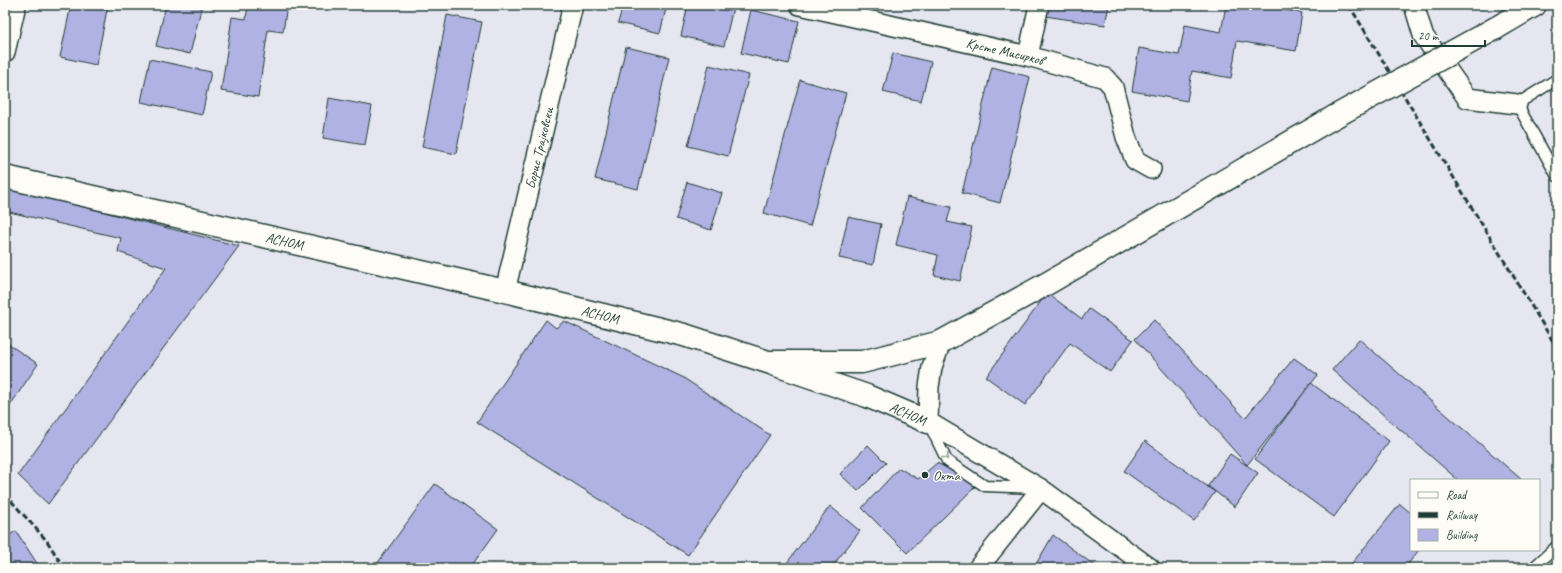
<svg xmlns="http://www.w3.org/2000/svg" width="1562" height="573" viewBox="0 0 1562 573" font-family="Caveat,sans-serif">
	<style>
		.building { fill: #b0b2e3; stroke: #1f3d34 }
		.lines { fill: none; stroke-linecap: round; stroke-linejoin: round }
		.service-casing { stroke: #1f3d34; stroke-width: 13 }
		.minor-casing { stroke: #1f3d34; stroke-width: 22 }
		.tertiary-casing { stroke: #1f3d34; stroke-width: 25 }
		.secondary-casing { stroke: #1f3d34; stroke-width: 25 }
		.service { stroke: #fdfcf7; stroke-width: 10 }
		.minor { stroke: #fdfcf7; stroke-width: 19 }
		.tertiary { stroke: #fdfcf7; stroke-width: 22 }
		.secondary { stroke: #fdfcf7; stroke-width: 22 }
		.rail { stroke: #1f3d34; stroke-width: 3; stroke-dasharray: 6 3; stroke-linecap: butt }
		.secondary-bridge-casing { stroke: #1f3d34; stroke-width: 25; stroke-linecap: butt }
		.secondary-bridge { stroke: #fdfcf7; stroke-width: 22 }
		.oneway { stroke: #8e9c96 }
		.poi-dot { fill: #1f3d34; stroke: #fdfcf7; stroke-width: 1.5 }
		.labels { text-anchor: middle; stroke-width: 3; stroke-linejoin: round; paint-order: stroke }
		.street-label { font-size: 14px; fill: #1f3d34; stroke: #fdfcf7 }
		.poi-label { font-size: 14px; fill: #1f3d34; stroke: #fdfcf7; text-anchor: start }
	</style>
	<rect width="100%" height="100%" fill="#e6e6f1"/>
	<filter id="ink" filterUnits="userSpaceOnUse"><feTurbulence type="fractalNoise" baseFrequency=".025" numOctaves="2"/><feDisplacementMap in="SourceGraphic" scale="8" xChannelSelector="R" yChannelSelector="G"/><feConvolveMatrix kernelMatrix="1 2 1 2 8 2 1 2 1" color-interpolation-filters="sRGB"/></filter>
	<g filter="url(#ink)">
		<g class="building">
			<path d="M71,5H108L96,65L60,57Z"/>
			<path d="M166,5H202L190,54L156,46Z"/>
			<path d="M248,5H287L283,32L268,30L258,97L221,91L232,17L246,19Z"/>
			<path d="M623,5H667L660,33L618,23Z"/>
			<path d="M688,5H721L733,8L724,46L681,36Z"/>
			<path d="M994,5H1006L1005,8Z"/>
			<path d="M1047,5H1109L1105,25L1045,16Z"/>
			<path d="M1226,5H1256L1302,13L1296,51L1237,41L1231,78L1192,71L1187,101L1132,91L1139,48L1179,55L1185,25L1221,32Z"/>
			<path d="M751,10L799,21L789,64L741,53Z"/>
			<path d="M447,15L482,22L456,154L422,147Z"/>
			<path d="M626,47L669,57L638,189L595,179Z"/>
			<path d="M893,53L931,62L921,101L883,92Z"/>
			<path d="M150,59L211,72L202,115L141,102Z"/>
			<path d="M709,65L749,75L728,156L688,146Z"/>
			<path d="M992,67L1030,77L1000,203L962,193Z"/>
			<path d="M800,80L846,93L810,226L764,213Z"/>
			<path d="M329,98L372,106L365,145L323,138Z"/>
			<path d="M687,182L722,193L711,230L676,219Z"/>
			<path d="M5,187L239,246L48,504L18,475L166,268L118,252L121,238L5,211Z"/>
			<path d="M907,197L951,207L947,222L972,227L960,281L934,275L938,255L896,245Z"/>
			<path d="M848,217L881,224L873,265L839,258Z"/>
			<path d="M1047,293L1082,319L1089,309L1133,340L1110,372L1070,343L1025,405L986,377Z"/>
			<path d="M546,320L556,328L564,321L682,377L770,435L688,555L477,422Z"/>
			<path d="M1154,320L1245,418L1294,358L1318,375L1247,465L1135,339Z"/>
			<path d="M1359,339L1522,480H1458L1332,370Z"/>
			<path d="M5,342L38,364L5,413Z"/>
			<path d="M1311,383L1389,441L1334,517L1255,459Z"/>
			<path d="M1145,441L1215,492L1194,521L1124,471Z"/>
			<path d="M868,445L886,463L858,491L840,474Z"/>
			<path d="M1230,454L1258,473L1235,507L1208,486Z"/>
			<path d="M937,463L978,484L907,553L862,508L899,468L918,479Z"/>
			<path d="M435,484L498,529L470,568H374Z"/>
			<path d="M1400,504L1411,513V550H1419L1405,568H1348Z"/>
			<path d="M830,506L860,531L831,568H783Z"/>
			<path d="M16,531L40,568H5V538Z"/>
			<path d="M1053,535L1098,568H1042L1036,564Z"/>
		</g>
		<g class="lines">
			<g class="service-casing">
				<g id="service">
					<path d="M1557,79L1517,104L1557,176"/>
					<path d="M930,426L947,461L985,486L1033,488"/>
					<path d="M1533,568L1557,546"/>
				</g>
			</g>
			<g class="minor-casing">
				<g id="minor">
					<path id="s1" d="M800,5L1028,56L1105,78L1113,87L1126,137L1135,160L1151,169"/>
					<path d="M1414,5L1423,35L1467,98L1517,104"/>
					<path d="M5,52L16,5"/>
					<path d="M1028,56L1039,5"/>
					<path id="s2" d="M505,291L573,5"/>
					<path d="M941,342L932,367L929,387L928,422L1041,489L1150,568"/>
					<path d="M978,568L1041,489"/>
				</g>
			</g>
			<g class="tertiary-casing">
				<g id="tertiary">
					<path id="s3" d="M773,364L867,396L928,422"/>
				</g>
			</g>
			<g class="secondary-casing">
				<g id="secondary">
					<path d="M1496,28L1535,5"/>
					<path id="s4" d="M5,177L505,291L684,335L768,362H862L941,342L1048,283L1334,117"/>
				</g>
			</g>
			<use href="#service" class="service"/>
			<use href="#minor" class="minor"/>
			<use href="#tertiary" class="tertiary"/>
			<use href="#secondary" class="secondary"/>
			<g class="rail">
				<path d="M1349,5L1557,348"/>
				<path d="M5,494L47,541L64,568"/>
			</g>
			<g class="secondary-bridge-casing">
				<path id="secondary-bridge" d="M1334,117L1496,28"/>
			</g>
			<use href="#secondary-bridge" class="secondary-bridge"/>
		</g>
		<defs><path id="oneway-chevron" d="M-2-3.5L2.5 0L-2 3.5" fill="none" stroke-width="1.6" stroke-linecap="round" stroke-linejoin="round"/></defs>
		<use class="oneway" href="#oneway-chevron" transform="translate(946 457) rotate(57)"/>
	</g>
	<circle class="poi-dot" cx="925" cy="475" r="4"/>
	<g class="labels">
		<g class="street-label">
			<text dy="5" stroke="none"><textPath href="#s1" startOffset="210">Крсте Мисирков</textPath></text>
			<text dy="5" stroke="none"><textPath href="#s2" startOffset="147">Борис Трајковски</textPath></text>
			<text dy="5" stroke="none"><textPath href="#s4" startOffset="287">АСНОМ</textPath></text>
			<text dy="5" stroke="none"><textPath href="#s4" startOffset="611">АСНОМ</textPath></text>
			<text dy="5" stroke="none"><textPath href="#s3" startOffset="144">АСНОМ</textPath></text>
		</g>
		<g class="poi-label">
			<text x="933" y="480">Окта</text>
		</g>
	</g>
	<rect width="1562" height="573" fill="none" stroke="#fdfcf7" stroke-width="20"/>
	<rect x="10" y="10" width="1542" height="553" fill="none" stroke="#1f3d34" stroke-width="1.5" filter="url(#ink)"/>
	<rect x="1410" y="479" width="130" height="72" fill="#fdfcf7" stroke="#a4b0a9"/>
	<rect x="1418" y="492" width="20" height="6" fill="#fdfcf7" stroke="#a4b0a9"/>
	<text x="1446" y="499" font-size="12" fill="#1f3d34">Road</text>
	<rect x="1418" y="512" width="20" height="6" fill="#1f3d34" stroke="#a4b0a9"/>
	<text x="1446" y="519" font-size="12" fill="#1f3d34">Railway</text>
	<rect x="1418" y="529" width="20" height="12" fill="#b0b2e3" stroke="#a4b0a9"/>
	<text x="1446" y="539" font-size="12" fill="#1f3d34">Building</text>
	<path d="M1412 40v6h73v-6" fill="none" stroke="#1f3d34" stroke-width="2"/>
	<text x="1418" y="40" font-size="12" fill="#1f3d34" stroke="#fdfcf7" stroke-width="3" paint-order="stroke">20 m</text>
</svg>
